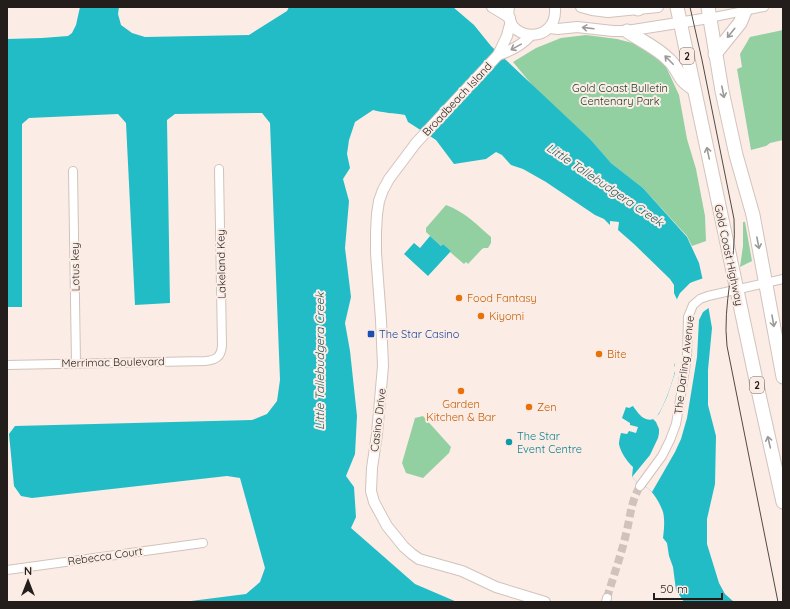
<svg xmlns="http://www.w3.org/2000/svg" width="790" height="609" viewBox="0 0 790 609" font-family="Quicksand,sans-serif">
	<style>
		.green { fill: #92cfa1 }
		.water { fill: #22bcc7 }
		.pier { fill: #fbece5 }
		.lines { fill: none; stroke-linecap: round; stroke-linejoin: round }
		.minor-tunnel { stroke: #d0c3bd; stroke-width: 8; stroke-dasharray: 8 4; stroke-linecap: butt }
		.minor-casing { stroke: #d1c3bc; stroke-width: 10 }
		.tertiary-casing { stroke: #d1c3bc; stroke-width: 12 }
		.trunk-casing { stroke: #d1c3bc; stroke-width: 15 }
		.minor { stroke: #fff; stroke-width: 8 }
		.tertiary { stroke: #fff; stroke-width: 10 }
		.trunk { stroke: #fff; stroke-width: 13 }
		.tram { stroke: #514a47; stroke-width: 1 }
		.oneway { stroke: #9c9a99 }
		.food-dot { fill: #e8710a; stroke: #fbece5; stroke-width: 1.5 }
		.transit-dot { fill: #1a4fb4; stroke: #fbece5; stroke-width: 1.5 }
		.culture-dot { fill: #0f9aa8; stroke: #fbece5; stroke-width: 1.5 }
		.labels { text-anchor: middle; stroke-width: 4; stroke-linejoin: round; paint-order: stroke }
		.shield { fill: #fbece5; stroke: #645c58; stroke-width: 1 }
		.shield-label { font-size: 10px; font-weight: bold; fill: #231e1c }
		.park-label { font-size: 11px; fill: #153820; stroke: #fbece5 }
		.street-label { font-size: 11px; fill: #231e1c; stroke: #fbece5 }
		.food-label { font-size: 11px; fill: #c56008; stroke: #fbece5; text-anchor: start }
		.transit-label { font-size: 11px; fill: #164399; stroke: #fbece5; text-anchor: start }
		.culture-label { font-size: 11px; fill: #0d838f; stroke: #fbece5; text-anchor: start }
		.water-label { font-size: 12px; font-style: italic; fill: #275f64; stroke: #fbece5 }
	</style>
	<rect width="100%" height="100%" fill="#fbece5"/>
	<g class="green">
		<path d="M783,30V140L770,143L766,146L751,150L737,69L742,67L740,54L750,37Z"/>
		<path d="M586,35L617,39L644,46L662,58L679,95L687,139L696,169L705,216L706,241L692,246L687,236L643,188L611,163L591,140L538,92L513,62L536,48L561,38Z"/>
		<path d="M446,205C465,212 476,224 491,237V243L488,248H484L482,249L468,264L466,262L464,264L450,252L451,251L443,244L441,246L426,232V228Z"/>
		<path d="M743,222H745L752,261L740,267L743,246Z"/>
		<path d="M423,416L451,447L449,453L423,478L406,473L402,463L415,418Z"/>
	</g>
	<g class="water">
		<path d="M80,7H119L118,14L121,25L132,33L145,37L249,35L287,11L289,7H453L474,25L491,46L591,140L611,163L643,188L687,237L699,263L707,299L712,328L708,370V405L716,436L715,484L707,519V544L719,583L725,594L734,602H684L676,590L673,567L669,556L667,543L663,538C664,530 665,520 663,512C660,503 652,489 644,486L642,488L632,477L633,467C627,462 620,451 619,444C619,440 620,437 621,433L627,434L629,431L636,433L638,427L630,425V423L622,418L626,407L629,408L633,406C636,410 640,417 646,419C649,420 653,420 655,418C662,413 673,381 675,371C676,368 674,365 674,362C674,360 676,358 677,356L678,302L674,293V285L670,279L634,244L618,230L619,222L610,221V225L604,219L595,215L546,182L523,169L511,165L502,155L496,152L486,159L454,164L436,140L408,122L405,115C394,113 383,113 373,110L355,122L349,140L347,154L350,168L343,179L349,201L345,248L351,297L345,323L350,351L357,416L355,454L346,476L354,487L356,517L351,528L415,584L457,602H183L246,594L260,582L265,568L240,478L227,476L32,498L21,496L14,486L9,434L15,426L252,420L267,414L277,401L280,380L270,123L262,113L175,114L167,120L170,303L135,305L126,123L118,114L29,118L22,124V307H7V39L42,38L68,36L72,33L76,25Z"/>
		<path d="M430,236L441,246L443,244L451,251L428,276L404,254L414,243L420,248Z"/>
	</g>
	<path class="pier" d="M704,278L710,307L703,312L699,320L697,357L687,418L681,439L675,452L652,492L645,486H644L642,488L632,477L650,455L658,438L659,433V429L656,422L653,419L659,414L667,397L675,373V365L673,361L675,356L677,334L676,302L677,299L680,293L690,283L695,281Z"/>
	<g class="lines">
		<path class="minor-tunnel" d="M607,598C613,577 621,556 626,534C631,515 630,504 640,486"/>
		<g class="minor-casing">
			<g id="minor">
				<path d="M709,18L764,7"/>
				<path d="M73,171L76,363"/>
				<path d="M7,365L205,361C216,360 221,357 222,346L219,169"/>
				<path d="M640,486L662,456L670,440L676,424L683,382L687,357L688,317L693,305L700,299L708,296L783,279"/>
				<path d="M7,570L203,543"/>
				<path d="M606,602L607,598"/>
			</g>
		</g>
		<g class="tertiary-casing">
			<g id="tertiary">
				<path d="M492,7L510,18"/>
				<path d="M509,7C502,41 558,47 555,7"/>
				<path d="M581,7L592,10L608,12L658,7"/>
				<path d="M511,22L509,28L507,36L498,55L416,143L389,179L383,190L379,201L377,214L376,232V253L381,320L383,366L377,434L372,468L371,491L374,502L387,526L404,547L412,554L419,559L462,571L496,587L545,602"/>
				<path d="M549,28L558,29L577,27L613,31H627L709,18"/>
				<path d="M498,55C511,51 522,45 531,35"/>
			</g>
		</g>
		<g class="trunk-casing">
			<g id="trunk">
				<path d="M677,7L760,399L783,502"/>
				<path d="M708,7L722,91L736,155L753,215L783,377"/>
				<path d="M638,9L640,7"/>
				<path d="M627,31C641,41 656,47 668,59C675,65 678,73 682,79C685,83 690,86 694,89"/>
				<path d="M715,54L740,23L745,11"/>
			</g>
		</g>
		<use href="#minor" class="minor"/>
		<use href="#tertiary" class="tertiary"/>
		<use href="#trunk" class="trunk"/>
		<path class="tram" d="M690,7L702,60L734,219C737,261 722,304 727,346L778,602"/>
	</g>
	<defs><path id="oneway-shaft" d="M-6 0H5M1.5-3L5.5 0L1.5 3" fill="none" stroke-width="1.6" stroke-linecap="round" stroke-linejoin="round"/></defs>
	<g class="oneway">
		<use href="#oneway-shaft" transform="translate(588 28) rotate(-173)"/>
		<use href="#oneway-shaft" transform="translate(731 33) rotate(129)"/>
		<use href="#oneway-shaft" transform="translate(516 47) rotate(151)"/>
		<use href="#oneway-shaft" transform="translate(669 60) rotate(-135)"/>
		<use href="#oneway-shaft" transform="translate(723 92) rotate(79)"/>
		<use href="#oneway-shaft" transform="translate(708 153) rotate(-102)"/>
		<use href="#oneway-shaft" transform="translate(758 243) rotate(79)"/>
		<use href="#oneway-shaft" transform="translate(773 321) rotate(80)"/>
		<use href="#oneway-shaft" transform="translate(769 442) rotate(-103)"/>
	</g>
	<g class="food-dot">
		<circle cx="459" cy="298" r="4"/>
		<circle cx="481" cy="316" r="4"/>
		<circle cx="599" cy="354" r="4"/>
		<circle cx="461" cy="391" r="4"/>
		<circle cx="529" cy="407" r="4"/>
	</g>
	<rect class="transit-dot" x="367" y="330" width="8" height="8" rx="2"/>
	<circle class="culture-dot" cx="509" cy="442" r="4"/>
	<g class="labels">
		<g class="shield">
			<rect x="680" y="48" width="14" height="16" rx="3"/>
			<rect x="750" y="377" width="14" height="16" rx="3"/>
		</g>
		<g class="shield-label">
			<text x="687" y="60">2</text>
			<text x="757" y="389">2</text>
		</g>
		<g class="park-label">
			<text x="620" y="92">Gold Coast Bulletin<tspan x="620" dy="13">Centenary Park</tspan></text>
		</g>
		<g class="street-label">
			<text transform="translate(457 99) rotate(-47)" y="4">Broadbeach Island</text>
			<text transform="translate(729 255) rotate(78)" y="4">Gold Coast Highway</text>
			<text transform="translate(221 264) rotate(-91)" y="4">Lakeland Key</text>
			<text transform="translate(75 267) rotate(-91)" y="4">Lotus key</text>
			<text transform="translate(113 362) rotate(-1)" y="4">Merrimac Boulevard</text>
			<text transform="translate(684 365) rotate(-83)" y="4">The Darling Avenue</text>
			<text transform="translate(378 420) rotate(-83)" y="4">Casino Drive</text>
			<text transform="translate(105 556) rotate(-8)" y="4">Rebecca Court</text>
		</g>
		<g class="food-label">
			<text x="467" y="302">Food Fantasy</text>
			<text x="489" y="320">Kiyomi</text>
			<text x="607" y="358">Bite</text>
			<text x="461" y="408" text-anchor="middle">Garden<tspan x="461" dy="13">Kitchen &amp; Bar</tspan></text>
			<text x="537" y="411">Zen</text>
		</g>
		<g class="transit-label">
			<text x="379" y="338">The Star Casino</text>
		</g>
		<g class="culture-label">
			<text x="517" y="440">The Star<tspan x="517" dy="13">Event Centre</tspan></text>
		</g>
		<g class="water-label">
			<text transform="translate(605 185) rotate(34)" y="4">Little Tallebudgera Creek</text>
			<text transform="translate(320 361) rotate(-90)" y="4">Little Tallebudgera Creek</text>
		</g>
	</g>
	<rect width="790" height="609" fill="none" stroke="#231e1c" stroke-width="16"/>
	<g transform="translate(28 581)" stroke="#fbece5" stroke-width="3" paint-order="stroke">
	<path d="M0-3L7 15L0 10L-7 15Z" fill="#231e1c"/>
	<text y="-6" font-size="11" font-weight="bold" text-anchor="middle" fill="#231e1c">N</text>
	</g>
	<path d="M654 593v6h68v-6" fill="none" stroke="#231e1c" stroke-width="2"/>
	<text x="660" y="593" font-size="12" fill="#231e1c" stroke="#fbece5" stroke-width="3" paint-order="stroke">50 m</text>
</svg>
